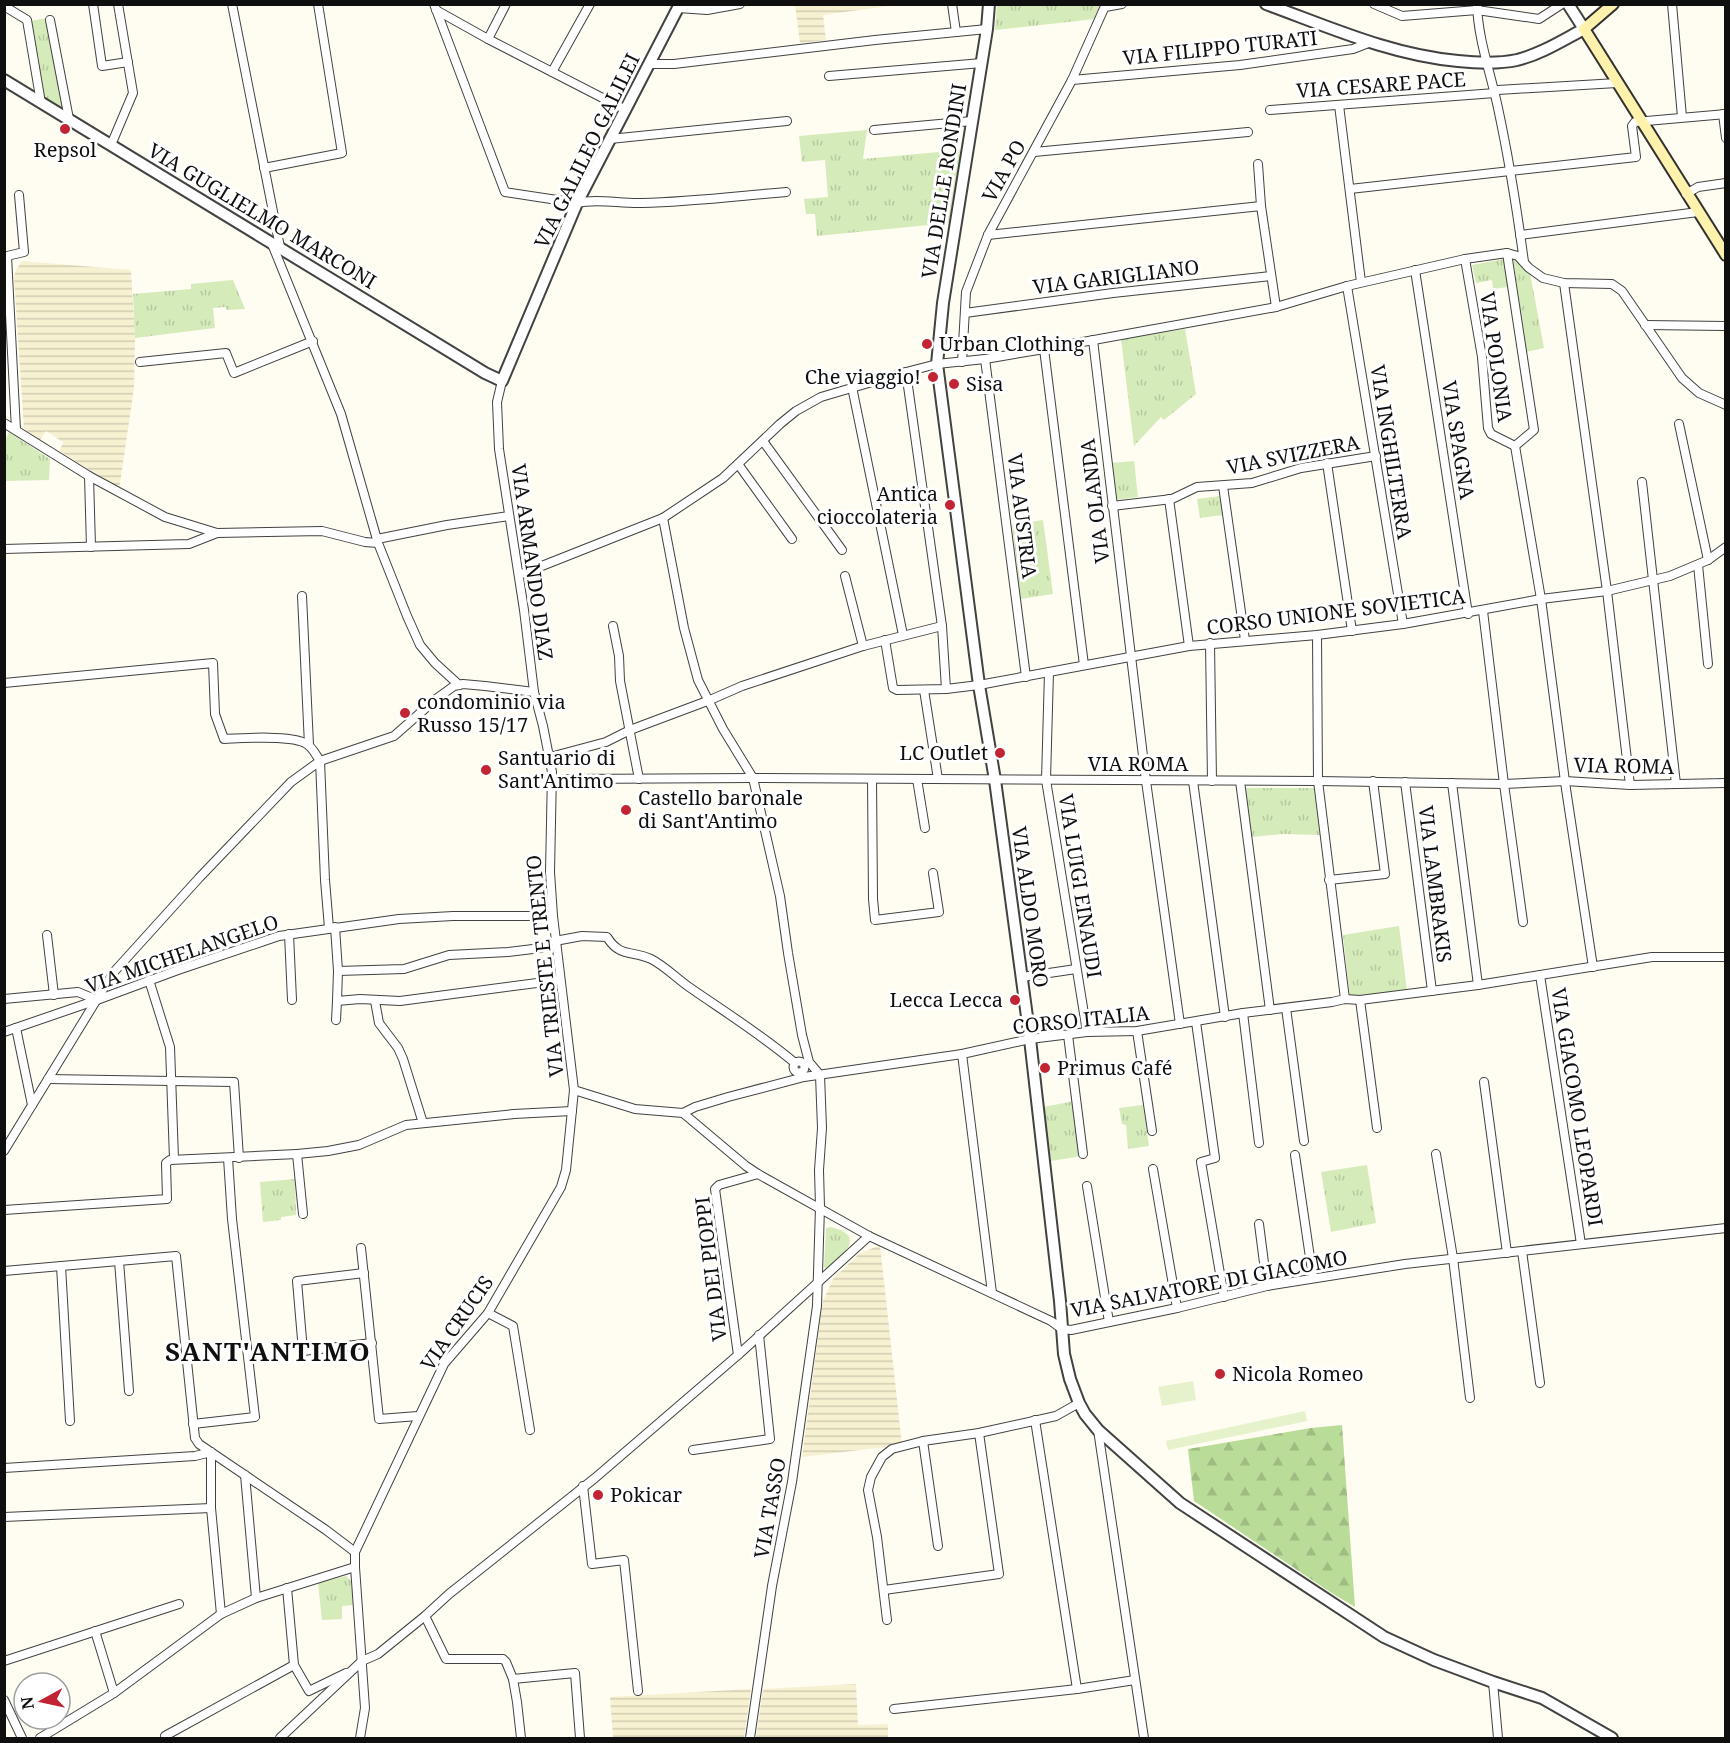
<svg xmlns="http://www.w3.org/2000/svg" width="1730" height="1743" viewBox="0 0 1730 1743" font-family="'Noto Serif',serif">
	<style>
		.farmland { fill: url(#farmland-rules) }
		.grass { fill: url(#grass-tufts) }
		.forest { fill: url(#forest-firs) }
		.pitch { fill: #e6f2cc }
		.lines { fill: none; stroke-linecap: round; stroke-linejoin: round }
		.minor-casing { stroke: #424242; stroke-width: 10 }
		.tertiary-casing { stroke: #424242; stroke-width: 14 }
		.secondary-casing { stroke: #313131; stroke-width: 14 }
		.minor { stroke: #fff; stroke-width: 8 }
		.tertiary { stroke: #fff; stroke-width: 10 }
		.secondary { stroke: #fff2ad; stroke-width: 10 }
		.poi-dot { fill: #c22434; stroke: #fff; stroke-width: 2 }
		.labels { text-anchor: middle; stroke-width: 6; stroke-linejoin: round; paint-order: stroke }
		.street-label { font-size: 20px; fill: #0f0f0f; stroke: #fff }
		.poi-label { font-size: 20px; fill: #0f0f0f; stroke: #fff; text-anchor: start }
		.district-label { font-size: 26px; font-weight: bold; letter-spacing: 1.5px; fill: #0f0f0f; stroke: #fff }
	</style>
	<defs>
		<pattern id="farmland-rules" width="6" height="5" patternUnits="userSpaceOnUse" patternTransform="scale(1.5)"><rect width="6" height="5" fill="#f6f1d1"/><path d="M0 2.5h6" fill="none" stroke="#d2cdb2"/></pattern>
		<pattern id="grass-tufts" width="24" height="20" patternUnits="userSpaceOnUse" patternTransform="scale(1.5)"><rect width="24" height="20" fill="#d6ebba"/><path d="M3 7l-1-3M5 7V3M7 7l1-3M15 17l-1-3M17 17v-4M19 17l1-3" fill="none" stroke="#b6c89f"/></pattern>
		<pattern id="forest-firs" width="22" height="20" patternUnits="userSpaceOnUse" patternTransform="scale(1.5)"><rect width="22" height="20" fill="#badc99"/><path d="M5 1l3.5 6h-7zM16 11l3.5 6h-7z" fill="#9fbc83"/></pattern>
	</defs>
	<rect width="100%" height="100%" fill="#fffcf2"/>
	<g class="farmland">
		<path d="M795,5V4L896,5L823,15L826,40L800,43Z"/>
		<path d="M22,261L131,270L135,338L134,388L119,490L60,451L63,442L46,431L40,440L24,429L14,277L16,270Z"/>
		<path d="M880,1245L902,1445L802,1457L823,1301L833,1279L859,1254Z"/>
		<path d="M856,1684L858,1725L888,1724V1738H756L763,1689Z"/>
		<path d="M751,1689L744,1738H613L610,1697Z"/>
	</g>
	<g class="grass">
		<path d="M997,5H1101L1095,19L995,30Z"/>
		<path d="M48,18L66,115L43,99L29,21Z"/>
		<path d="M867,130L863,159L961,150L949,223L817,236L815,214H806L804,199L828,197L825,160L802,162L799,136Z"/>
		<path d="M1513,258H1515L1530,273L1544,348L1526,352Z"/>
		<path d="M1504,259L1508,287L1493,289L1492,280L1476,283L1472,265Z"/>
		<path d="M233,280L245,309L227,310L225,307L213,308L215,328L135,338L133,294L191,289V284Z"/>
		<path d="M1185,329L1196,394L1164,420L1161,417L1134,446L1121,339Z"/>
		<path d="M9,432L50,459L49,480L5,481V440Z"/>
		<path d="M1134,461L1138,497L1115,500L1111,463Z"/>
		<path d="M1220,496L1223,515L1200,518L1197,499Z"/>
		<path d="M1043,520L1053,594L1021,599L1012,525Z"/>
		<path d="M1245,788H1315L1320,835L1282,834L1252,837Z"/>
		<path d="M1399,926L1407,991L1350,997L1343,935Z"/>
		<path d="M1075,1101L1082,1156L1051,1161L1043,1107Z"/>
		<path d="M1143,1105L1149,1146L1128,1149L1126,1125L1122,1124L1119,1108Z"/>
		<path d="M1367,1165L1376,1223L1331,1232L1321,1172Z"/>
		<path d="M295,1179L296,1215L281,1217V1220L263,1222L260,1182Z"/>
		<path d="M830,1227C868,1235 843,1255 827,1270L824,1267L826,1228Z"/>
		<path d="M346,1576L351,1581L353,1605L342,1606V1619L322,1620L318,1583Z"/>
	</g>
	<path class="forest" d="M1342,1425L1355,1607L1330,1592L1194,1501L1188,1449L1311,1428Z"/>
	<g class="pitch">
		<path d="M1193,1381L1196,1400L1162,1406L1158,1387Z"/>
		<path d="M1305,1411L1307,1421L1168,1450L1166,1441Z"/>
	</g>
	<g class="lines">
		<g class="minor-casing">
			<g id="minor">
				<path d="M93,4L102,66L128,62"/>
				<path d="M232,4L280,247"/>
				<path d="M434,4L505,192L577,203C597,198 621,204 642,203C690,202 738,196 786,192"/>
				<path d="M952,4L956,32"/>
				<path d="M1374,4L1402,16L1477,10L1539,19L1562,4"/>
				<path d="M1477,4C1478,40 1491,74 1498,108C1509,159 1517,210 1524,262"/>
				<path d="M1672,4L1682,117"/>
				<path d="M4,6L27,20L41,103"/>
				<path d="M1105,7L1122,4"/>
				<path d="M678,8L707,10L740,4"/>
				<path d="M436,10L488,39L626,110"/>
				<path d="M50,20L69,119"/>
				<path d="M488,39L506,4"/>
				<path d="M649,64H674L875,40L987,29"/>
				<path d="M552,72L590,4"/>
				<path d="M829,76L982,63"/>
				<path d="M1072,80L1240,65L1353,49L1371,42"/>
				<path d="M1339,105L1361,282"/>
				<path d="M1270,110L1495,93L1498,90L1617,83"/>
				<path d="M1723,114L1726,138"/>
				<path d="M874,130L972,121"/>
				<path d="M610,139L787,121"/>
				<path d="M111,145L133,93L118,4"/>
				<path d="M1034,152L1248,132"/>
				<path d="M1258,164L1261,206L1276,307"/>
				<path d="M264,168L342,153L318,4"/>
				<path d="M1350,189L1636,157L1632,126L1635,122L1726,114"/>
				<path d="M1686,194L1698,187L1726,183"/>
				<path d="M988,235L1261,206"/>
				<path d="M1520,235L1698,212"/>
				<path d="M272,244L341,414L378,543L407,616L420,645L435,663L459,685"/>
				<path d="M1507,253L1534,430L1515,446"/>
				<path d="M1465,259L1482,357L1488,428L1491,434L1515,446"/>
				<path d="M1415,270L1468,614"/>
				<path d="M1564,283L1607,591L1630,785"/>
				<path d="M1347,286L1403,624"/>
				<path d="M965,313L1113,293L1271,276"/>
				<path d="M1645,325L1726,326"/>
				<path d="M1093,340L1146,781L1180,1024"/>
				<path d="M1044,349L1084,665"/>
				<path d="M985,359L1026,677"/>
				<path d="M140,362L226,353L234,373L313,341"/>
				<path d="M962,362L966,292L988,235L1072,80L1106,4"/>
				<path d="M906,372L942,626L946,689"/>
				<path d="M852,387L903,635"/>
				<path d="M4,423L89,476L165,517L217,533L322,531L365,542L378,543"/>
				<path d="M1679,424L1708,560"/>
				<path d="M16,430L7,256L24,252L19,195"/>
				<path d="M763,441L842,550"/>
				<path d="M1515,446L1541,599L1566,789L1593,967"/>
				<path d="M1327,463L1352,631"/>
				<path d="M738,464L792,539"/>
				<path d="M89,476L91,547"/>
				<path d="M1642,482L1676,784"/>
				<path d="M1223,486L1245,640"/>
				<path d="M1169,499L1189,646"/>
				<path d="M1112,506L1172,499L1197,487L1252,483L1301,468L1376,456"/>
				<path d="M663,518L684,628L698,680L723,729L753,778L780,896L788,953L802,1035L809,1062L820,1075L822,1128L819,1170L820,1207L817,1306L792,1482L772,1586L750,1738"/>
				<path d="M377,539L447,525L509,516"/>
				<path d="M4,549L189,544L217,533"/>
				<path d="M1698,565L1708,664"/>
				<path d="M519,575L663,518L723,478L780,424L796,411L821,397L906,372L937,364L985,359L1044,349L1276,307L1347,286L1465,259L1507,253L1518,256L1529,268L1543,278L1564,283L1612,284L1622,291L1682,378L1699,393L1726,405"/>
				<path d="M845,576L863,646"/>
				<path d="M302,596L309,745"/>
				<path d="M1483,611L1504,784L1523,922"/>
				<path d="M613,626L619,656L620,681L639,779"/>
				<path d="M1317,635L1318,781L1345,999"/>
				<path d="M885,640L893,688L897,690L946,689L979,685L1189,646L1317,635L1403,624L1541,599L1607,591L1670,576L1708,560L1726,547"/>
				<path d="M1210,643L1212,781"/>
				<path d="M1049,672L1046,780L1087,1032"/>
				<path d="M4,683L213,663L215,714L224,739C243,738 290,735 305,743C312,746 316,755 320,761L325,880L329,928"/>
				<path d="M924,690L938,779"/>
				<path d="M550,757L606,742L630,730L710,700L742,686L863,646L942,626"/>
				<path d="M872,779L873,899L875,920L939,912L933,873"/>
				<path d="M917,779L925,828"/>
				<path d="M1193,781L1225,1017"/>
				<path d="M1240,781L1270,1010"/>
				<path d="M551,782L567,779L753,778L1318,781L1504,784L1565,781L1630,785L1726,783"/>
				<path d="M1405,782L1432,991"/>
				<path d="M1452,783L1478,985"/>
				<path d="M1329,880L1385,874L1373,781"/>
				<path d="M335,927L338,971L337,1001L360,999L400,1001L560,980"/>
				<path d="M289,934L292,1000"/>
				<path d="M47,935L54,995"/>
				<path d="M555,941L582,936L607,937C620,958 632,950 651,959C665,966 676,978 689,987C725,1012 762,1035 795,1063"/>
				<path d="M338,971L404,969L449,955L508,952L541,948"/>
				<path d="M1540,975L1581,1244"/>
				<path d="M1022,977L1076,969"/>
				<path d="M149,980L170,1047L174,1159"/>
				<path d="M4,999L78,992L97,1000"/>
				<path d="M1360,1000L1377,1128"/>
				<path d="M375,1001L379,1023L398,1048L403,1059L423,1123"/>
				<path d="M1286,1008L1304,1141"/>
				<path d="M1243,1013L1259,1143"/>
				<path d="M336,1020L337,1001"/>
				<path d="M1196,1022L1215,1158L1201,1162L1224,1297"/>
				<path d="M16,1028L32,1105"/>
				<path d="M1137,1031L1152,1131"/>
				<path d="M4,1032L97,1000L178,970L279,936L399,919L453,916H553"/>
				<path d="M1068,1035L1083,1154"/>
				<path d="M962,1054L992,1293"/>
				<circle cx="799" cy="1067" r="5.5"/>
				<path d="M48,1079L234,1082L239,1158"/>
				<path d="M1484,1082L1507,1253"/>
				<path d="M574,1090L635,1109L683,1113L695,1107L728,1097L804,1077L962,1054L1030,1039L1087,1032L1137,1031L1243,1013L1332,1002L1345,999L1360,1000L1478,985L1652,957H1726"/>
				<path d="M683,1113L746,1166L758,1174L869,1236L1051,1321L1062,1329L1071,1330L1177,1308L1267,1286L1405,1264L1726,1228"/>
				<path d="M4,1151L113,973L199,878L291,782L320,761L394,736L436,699L454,686L463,684L485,686L534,692"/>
				<path d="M297,1154L328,1151L359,1145L406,1125L514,1114L572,1111"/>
				<path d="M1436,1154L1453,1258L1470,1398"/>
				<path d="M1295,1155L1313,1278"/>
				<path d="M1153,1169L1177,1308"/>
				<path d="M1087,1186L1109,1322"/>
				<path d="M4,1210L167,1199L166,1163L170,1160L297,1154L303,1214"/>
				<path d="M1259,1224L1267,1286"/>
				<path d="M361,1248L379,1419L418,1416"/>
				<path d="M1522,1251L1540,1383"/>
				<path d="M119,1261L129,1391"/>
				<path d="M61,1266L70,1421"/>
				<path d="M4,1271L176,1256L195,1438L199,1444L326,1530L355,1552"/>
				<path d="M364,1273L297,1281L303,1351L372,1343"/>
				<path d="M488,1313L513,1326L530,1430"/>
				<path d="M738,1355L715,1189L719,1185L758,1174"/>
				<path d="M1035,1420L1077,1689"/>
				<path d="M193,1424L255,1417L232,1219L228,1158"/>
				<path d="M1098,1430L1144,1738"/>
				<path d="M923,1441L938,1546"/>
				<path d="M693,1450L770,1439L759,1335"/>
				<path d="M4,1468L195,1456L211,1452V1508L221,1614"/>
				<path d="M245,1475L256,1598"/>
				<path d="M583,1486L592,1564L624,1560L638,1691"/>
				<path d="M4,1517L211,1508"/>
				<path d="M287,1588L294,1665L309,1691L346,1673"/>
				<path d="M884,1590L999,1574L979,1433"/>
				<path d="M425,1616L446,1659H503L506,1662L513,1679L575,1673L580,1738"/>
				<path d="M887,1620L877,1537L868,1490L871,1477L882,1457L892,1449L923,1441L979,1433L1056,1416L1079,1403"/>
				<path d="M95,1631L114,1693"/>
				<path d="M4,1661L179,1604"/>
				<path d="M513,1679L517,1702L521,1738"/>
				<path d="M1493,1682L1498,1738"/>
				<path d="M4,1700L22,1738"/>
				<path d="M894,1709L1077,1689L1135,1680"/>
				<path d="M165,1736L294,1665"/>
				<path d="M40,1738L114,1693L221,1614L256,1598L355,1567"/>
				<path d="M280,1738L362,1661L378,1654L425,1616L449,1594L595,1478L738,1355L869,1236"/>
				<path d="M360,1738L365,1708L355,1567V1552L444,1364L488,1313L561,1187L566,1170L574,1090L553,916L550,872L552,772L543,726L534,692L524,610L499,449L497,402L502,381"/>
			</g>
		</g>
		<g class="tertiary-casing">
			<g id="tertiary">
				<path d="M989,4L987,29L943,303L937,364L979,685L995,780L1030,1039L1060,1301L1064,1354L1070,1379L1079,1403L1085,1414L1098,1430L1180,1503L1384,1637L1434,1660L1493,1682L1542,1698L1612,1738"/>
				<path d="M1266,4C1329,27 1391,55 1458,61C1477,63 1498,64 1517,60C1541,54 1563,40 1584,29L1568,4"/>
				<path d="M4,80L485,373L502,381L577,203L680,4"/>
			</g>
		</g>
		<g class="secondary-casing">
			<path id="secondary" d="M1613,4L1584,29L1726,255"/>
		</g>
		<use href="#minor" class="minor"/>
		<use href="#tertiary" class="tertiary"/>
		<use href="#secondary" class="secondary"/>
	</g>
	<g class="poi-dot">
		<circle cx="65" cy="129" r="6"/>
		<circle cx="927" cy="344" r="6"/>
		<circle cx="933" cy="377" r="6"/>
		<circle cx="954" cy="384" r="6"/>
		<circle cx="950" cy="505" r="6"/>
		<circle cx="405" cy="713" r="6"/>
		<circle cx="1000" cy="753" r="6"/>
		<circle cx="486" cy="770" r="6"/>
		<circle cx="626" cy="810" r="6"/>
		<circle cx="1015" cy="1000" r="6"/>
		<circle cx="1045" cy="1068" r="6"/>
		<circle cx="1220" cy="1374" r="6"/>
		<circle cx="598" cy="1495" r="6"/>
	</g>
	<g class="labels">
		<g class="street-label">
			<text transform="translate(1220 48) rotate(-6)" y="7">VIA FILIPPO TURATI</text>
			<text transform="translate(1381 85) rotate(-4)" y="7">VIA CESARE PACE</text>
			<text transform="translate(587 151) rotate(-64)" y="7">VIA GALILEO GALILEI</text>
			<text transform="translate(1004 171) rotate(-61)" y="7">VIA PO</text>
			<text transform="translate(944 181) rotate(-81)" y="7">VIA DELLE RONDINI</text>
			<text transform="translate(262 216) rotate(31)" y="7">VIA GUGLIELMO MARCONI</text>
			<text transform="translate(1116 277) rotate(-7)" y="7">VIA GARIGLIANO</text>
			<text transform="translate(1496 357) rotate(82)" y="7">VIA POLONIA</text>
			<text transform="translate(1458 440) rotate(81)" y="7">VIA SPAGNA</text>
			<text transform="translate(1391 452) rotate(81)" y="7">VIA INGHILTERRA</text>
			<text transform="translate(1293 455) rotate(-11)" y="7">VIA SVIZZERA</text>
			<text transform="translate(1095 501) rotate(-97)" y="7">VIA OLANDA</text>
			<text transform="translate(1022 516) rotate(83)" y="7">VIA AUSTRIA</text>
			<text transform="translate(532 562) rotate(82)" y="7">VIA ARMANDO DIAZ</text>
			<text transform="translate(1336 612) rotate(-7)" y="7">CORSO UNIONE SOVIETICA</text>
			<text x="1138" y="771">VIA ROMA</text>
			<text transform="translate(1624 766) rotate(1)" y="7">VIA ROMA</text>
			<text transform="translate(1435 884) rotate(83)" y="7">VIA LAMBRAKIS</text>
			<text transform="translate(1080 886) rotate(81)" y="7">VIA LUIGI EINAUDI</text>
			<text transform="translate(1030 907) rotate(82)" y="7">VIA ALDO MORO</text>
			<text transform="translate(182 954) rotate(-19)" y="7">VIA MICHELANGELO</text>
			<text transform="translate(545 966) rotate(-96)" y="7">VIA TRIESTE E TRENTO</text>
			<text transform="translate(1081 1020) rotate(-6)" y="7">CORSO ITALIA</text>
			<text transform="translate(1577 1107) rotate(81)" y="7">VIA GIACOMO LEOPARDI</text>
			<text transform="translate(711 1269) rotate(-97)" y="7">VIA DEI PIOPPI</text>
			<text transform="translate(1209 1284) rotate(-11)" y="7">VIA SALVATORE DI GIACOMO</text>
			<text transform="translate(457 1323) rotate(-55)" y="7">VIA CRUCIS</text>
			<text transform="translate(770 1508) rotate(-80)" y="7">VIA TASSO</text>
		</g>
		<g class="poi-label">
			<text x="65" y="157" text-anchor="middle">Repsol</text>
			<text x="939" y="351">Urban Clothing</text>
			<text x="921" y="384" text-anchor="end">Che viaggio!</text>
			<text x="966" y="391">Sisa</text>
			<text x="938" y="501" text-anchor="end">Antica<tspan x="938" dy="23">cioccolateria</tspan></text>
			<text x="417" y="709">condominio via<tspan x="417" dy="23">Russo 15/17</tspan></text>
			<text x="988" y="760" text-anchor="end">LC Outlet</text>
			<text x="498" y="765">Santuario di<tspan x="498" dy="23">Sant'Antimo</tspan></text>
			<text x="638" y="805">Castello baronale<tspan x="638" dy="23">di Sant'Antimo</tspan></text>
			<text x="1003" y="1007" text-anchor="end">Lecca Lecca</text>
			<text x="1057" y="1075">Primus Café</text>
			<text x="1232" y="1381">Nicola Romeo</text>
			<text x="610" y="1502">Pokicar</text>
		</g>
		<g class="district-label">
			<text x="268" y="1361">SANT'ANTIMO</text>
		</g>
	</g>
	<rect width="1730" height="1743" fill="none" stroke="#0f0f0f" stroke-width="12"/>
	<g transform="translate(42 1701) rotate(262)"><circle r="28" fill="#ffffff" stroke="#9f9f9f" stroke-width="1.5"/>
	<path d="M0-4.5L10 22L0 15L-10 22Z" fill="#c22434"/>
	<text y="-9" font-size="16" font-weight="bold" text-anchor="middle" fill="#0f0f0f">N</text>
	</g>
</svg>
